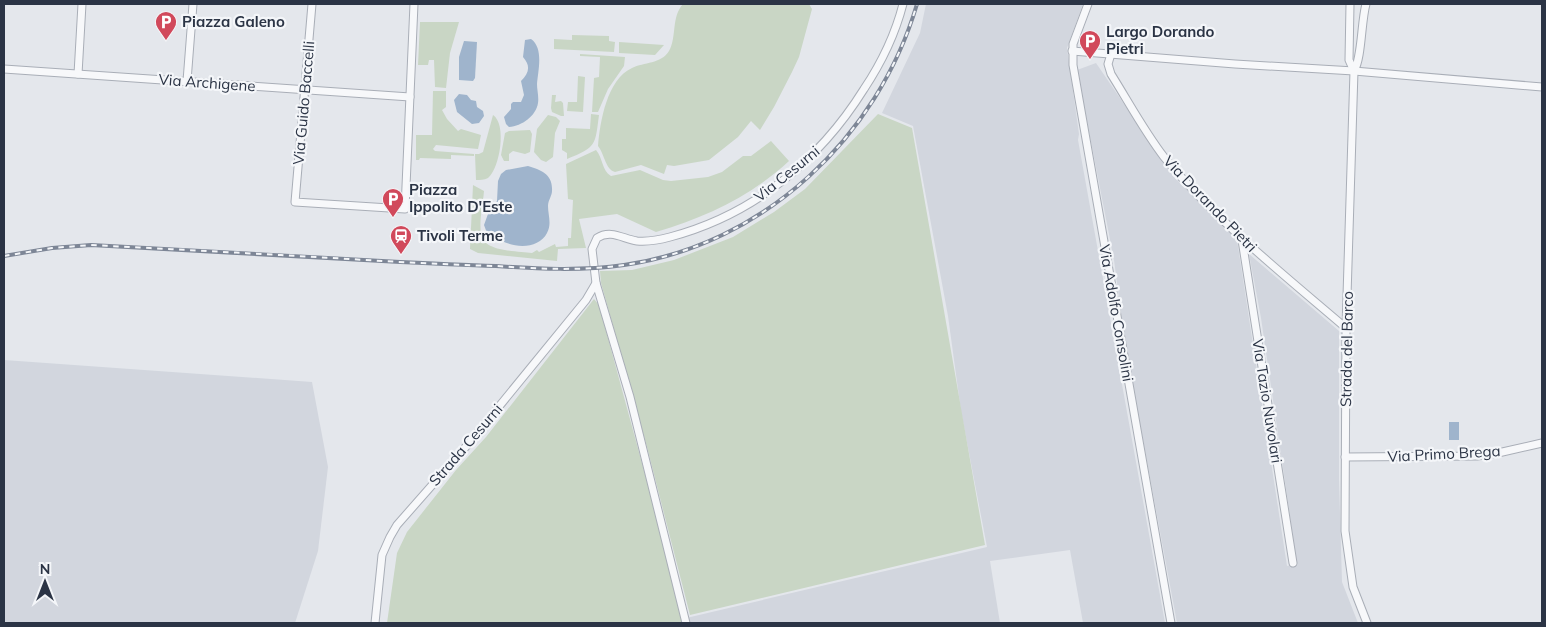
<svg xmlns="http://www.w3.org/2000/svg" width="1546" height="627" viewBox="0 0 1546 627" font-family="Mulish,sans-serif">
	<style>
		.built { fill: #d2d6de }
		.green { fill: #c9d6c5 }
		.water { fill: #9fb4cc }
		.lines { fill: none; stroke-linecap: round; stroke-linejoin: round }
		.minor-casing { stroke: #a9aeb7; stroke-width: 9 }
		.minor { stroke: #f7f8fa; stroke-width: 7 }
		.rail-casing { stroke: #7d8696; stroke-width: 4 }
		.rail { stroke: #f4f6f9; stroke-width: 2; stroke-dasharray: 5.5; stroke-linecap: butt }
		.labels { text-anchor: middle; stroke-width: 4.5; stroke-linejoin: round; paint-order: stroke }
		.poi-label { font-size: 15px; font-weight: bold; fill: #2b3445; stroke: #f4f6f9; text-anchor: start }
		.street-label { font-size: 15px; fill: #2b3445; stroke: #f4f6f9 }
	</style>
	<rect width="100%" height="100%" fill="#e4e7ec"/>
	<g class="built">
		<path d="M926,4H1083L1067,48L1079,134L1078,140L1165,623H1083L1070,550L990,561L1000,623H683L682,619L987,547L961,411L948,316L913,126L882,113L920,33Z"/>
		<path d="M1096,63L1174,177L1237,240L1287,566L1297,564L1261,318L1249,254L1339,331V479L1342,582L1358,623H1177L1125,343L1114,260L1077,70Z"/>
		<path d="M4,360L312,382L328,467L318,551L295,623H4Z"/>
	</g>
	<g class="green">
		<path d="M683,4H809L812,9L799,57L792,72L774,107L760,130L751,121L738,137L709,160L674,166L667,165L664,174L641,165L615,172C605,169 605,155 598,146C600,122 607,79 632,68C644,62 661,64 669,51C677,36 671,17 683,4Z"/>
		<path d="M420,22H459L450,53L446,88L435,87L434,60H429L428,65H418Z"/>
		<path d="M572,35L609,36V41L615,42L614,52L554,49V39L572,40Z"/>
		<path d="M619,42L664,45L655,55L619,53Z"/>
		<path d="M580,54L625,57L624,66L608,89L598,112H592L594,78L599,77L600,57L580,56Z"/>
		<path d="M578,76L585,77L583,112L567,111L568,102H577Z"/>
		<path d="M433,91H446V107L442,110L447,119L458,131L461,129L481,135L478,149L436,145L433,149L435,151L474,154V156L451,155V159L420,158L419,160H416V135H432Z"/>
		<path d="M552,95H556L555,102L561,101L563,103L564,116H561L552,112L551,108Z"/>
		<path d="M591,114L599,115C595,145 597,147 567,159V153L562,150V139H566V128L590,129Z"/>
		<path d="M878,114L912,128L985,545L690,615L647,447L601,283L600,271L632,270L674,260L733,237L774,212L805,189Z"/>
		<path d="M493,115C507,124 500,168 488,178C484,180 480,180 476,180L475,154H479L483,152Z"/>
		<path d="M548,115L556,117L560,121L555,133L553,157L546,162L541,160L534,152L537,129Z"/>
		<path d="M530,130L532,134L530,152L525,154L513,151L509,154V161H504L501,155L505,133L509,131Z"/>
		<path d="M771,141L789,161C750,197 706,217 656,232L617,214L579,219L586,248L558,249L557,261L478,253L470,249L473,185L484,191C483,204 479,220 481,234C483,252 518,251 532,253L537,250L539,252L555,244L556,247L568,246V238H571L573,200L568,199L566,164L596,150C603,158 602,171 611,176L640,170L663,180L671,181L708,177L722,172L743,156H751Z"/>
		<path d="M594,299L599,305L649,489L682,623H387L397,553L407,532L456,470L486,437Z"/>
	</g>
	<g class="water">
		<path d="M531,39C544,48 538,71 537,84C537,90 539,97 538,103C536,116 522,126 509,127L506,124L504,117L511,109V104L513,102H521L524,95L521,81C529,73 531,66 523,57L525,40Z"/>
		<path d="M464,41L477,42L475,78L473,81L459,80V57Z"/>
		<path d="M459,94L467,95L471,100L476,101L477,107L483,111L484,116L479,123L472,124L457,112L454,100Z"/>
		<path d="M528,166C541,170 553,174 552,191C552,196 548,200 548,206C548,215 552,224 547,233C538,251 509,248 496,237L495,233H487L484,225L488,214L497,201L498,181L501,174L506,170Z"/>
		<rect x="1449" y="422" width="10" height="18"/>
	</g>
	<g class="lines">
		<g class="minor-casing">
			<g id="minor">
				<path d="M312,4L295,202L405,209L414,4"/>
				<path d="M1088,4L1073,44V65L1171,623"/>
				<path d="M1350,4L1349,60L1354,71"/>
				<path d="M1366,4C1361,22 1362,58 1354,71L1346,328L1345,531L1353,587L1367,623"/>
				<path d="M1072,51L1235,64L1354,71L1542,87"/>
				<path d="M1111,54L1108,64L1111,74C1128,101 1144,131 1164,157C1217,222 1283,274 1346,328"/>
				<path d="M4,69L410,97"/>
				<path d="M78,74L82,4"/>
				<path d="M187,81L193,4"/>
				<path d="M1242,240L1293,563"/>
				<path d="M596,283L630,397L686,623"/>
				<path d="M1345,457L1477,456L1498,453L1542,443"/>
				<path d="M375,623L382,555L390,537L397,525L470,442L586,300L596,283L592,249L597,238C611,229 623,239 637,241C648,242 659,240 670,237C753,215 819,161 864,89C882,62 895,35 903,4"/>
			</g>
		</g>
		<use href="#minor" class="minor"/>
		<g class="rail-casing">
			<path id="rail" d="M4,256L52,248L91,245C188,250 285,255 382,261C420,263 458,265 496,266C539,269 582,271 624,265C764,245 878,137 917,4"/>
		</g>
		<use href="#rail" class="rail"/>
	</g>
	<defs>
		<g id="parking-pin" transform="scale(1.125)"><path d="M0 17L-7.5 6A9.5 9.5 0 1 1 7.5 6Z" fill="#d1495b" stroke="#f4f6f9"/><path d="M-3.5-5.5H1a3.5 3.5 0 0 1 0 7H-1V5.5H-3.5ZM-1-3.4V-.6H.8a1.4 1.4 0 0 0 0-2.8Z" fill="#fff"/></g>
		<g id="station-pin" transform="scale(1.125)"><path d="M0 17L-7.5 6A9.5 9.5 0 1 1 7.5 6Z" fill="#d1495b" stroke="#f4f6f9"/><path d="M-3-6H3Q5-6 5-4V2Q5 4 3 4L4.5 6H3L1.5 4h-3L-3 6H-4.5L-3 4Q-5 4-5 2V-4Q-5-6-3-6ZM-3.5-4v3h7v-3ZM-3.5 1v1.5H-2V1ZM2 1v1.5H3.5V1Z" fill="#fff"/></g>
	</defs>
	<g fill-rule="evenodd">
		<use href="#parking-pin" x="166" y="22"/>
		<use href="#parking-pin" x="1090" y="41"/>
		<use href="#parking-pin" x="393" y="199"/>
		<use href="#station-pin" x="401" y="236"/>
	</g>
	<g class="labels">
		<g class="poi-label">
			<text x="182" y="27">Piazza Galeno</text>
			<text x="1106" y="37">Largo Dorando<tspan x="1106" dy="17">Pietri</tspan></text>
			<text x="409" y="195">Piazza<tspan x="409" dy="17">Ippolito D'Este</tspan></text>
			<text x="417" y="241">Tivoli Terme</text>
		</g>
		<g class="street-label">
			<text transform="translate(207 83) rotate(4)" y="5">Via Archigene</text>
			<text transform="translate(304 103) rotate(-85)" y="5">Via Guido Baccelli</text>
			<text transform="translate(787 174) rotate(-39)" y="5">Via Cesurni</text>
			<text transform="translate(1210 204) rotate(46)" y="5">Via Dorando Pietri</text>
			<text transform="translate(1116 313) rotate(80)" y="5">Via Adolfo Consolini</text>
			<text transform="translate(1347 349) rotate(-89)" y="5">Strada del Barco</text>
			<text transform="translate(1267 401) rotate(81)" y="5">Via Tazio Nuvolari</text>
			<text transform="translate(466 445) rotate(-49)" y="5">Strada Cesurni</text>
			<text transform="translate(1444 454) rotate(-3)" y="5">Via Primo Brega</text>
		</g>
	</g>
	<rect width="1546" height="627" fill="none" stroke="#2b3445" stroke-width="10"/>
	<g transform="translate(45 582)" stroke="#f4f6f9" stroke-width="4" paint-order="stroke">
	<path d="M0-4L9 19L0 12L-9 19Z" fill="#2b3445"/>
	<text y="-8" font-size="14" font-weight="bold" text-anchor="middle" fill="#2b3445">N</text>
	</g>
</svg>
